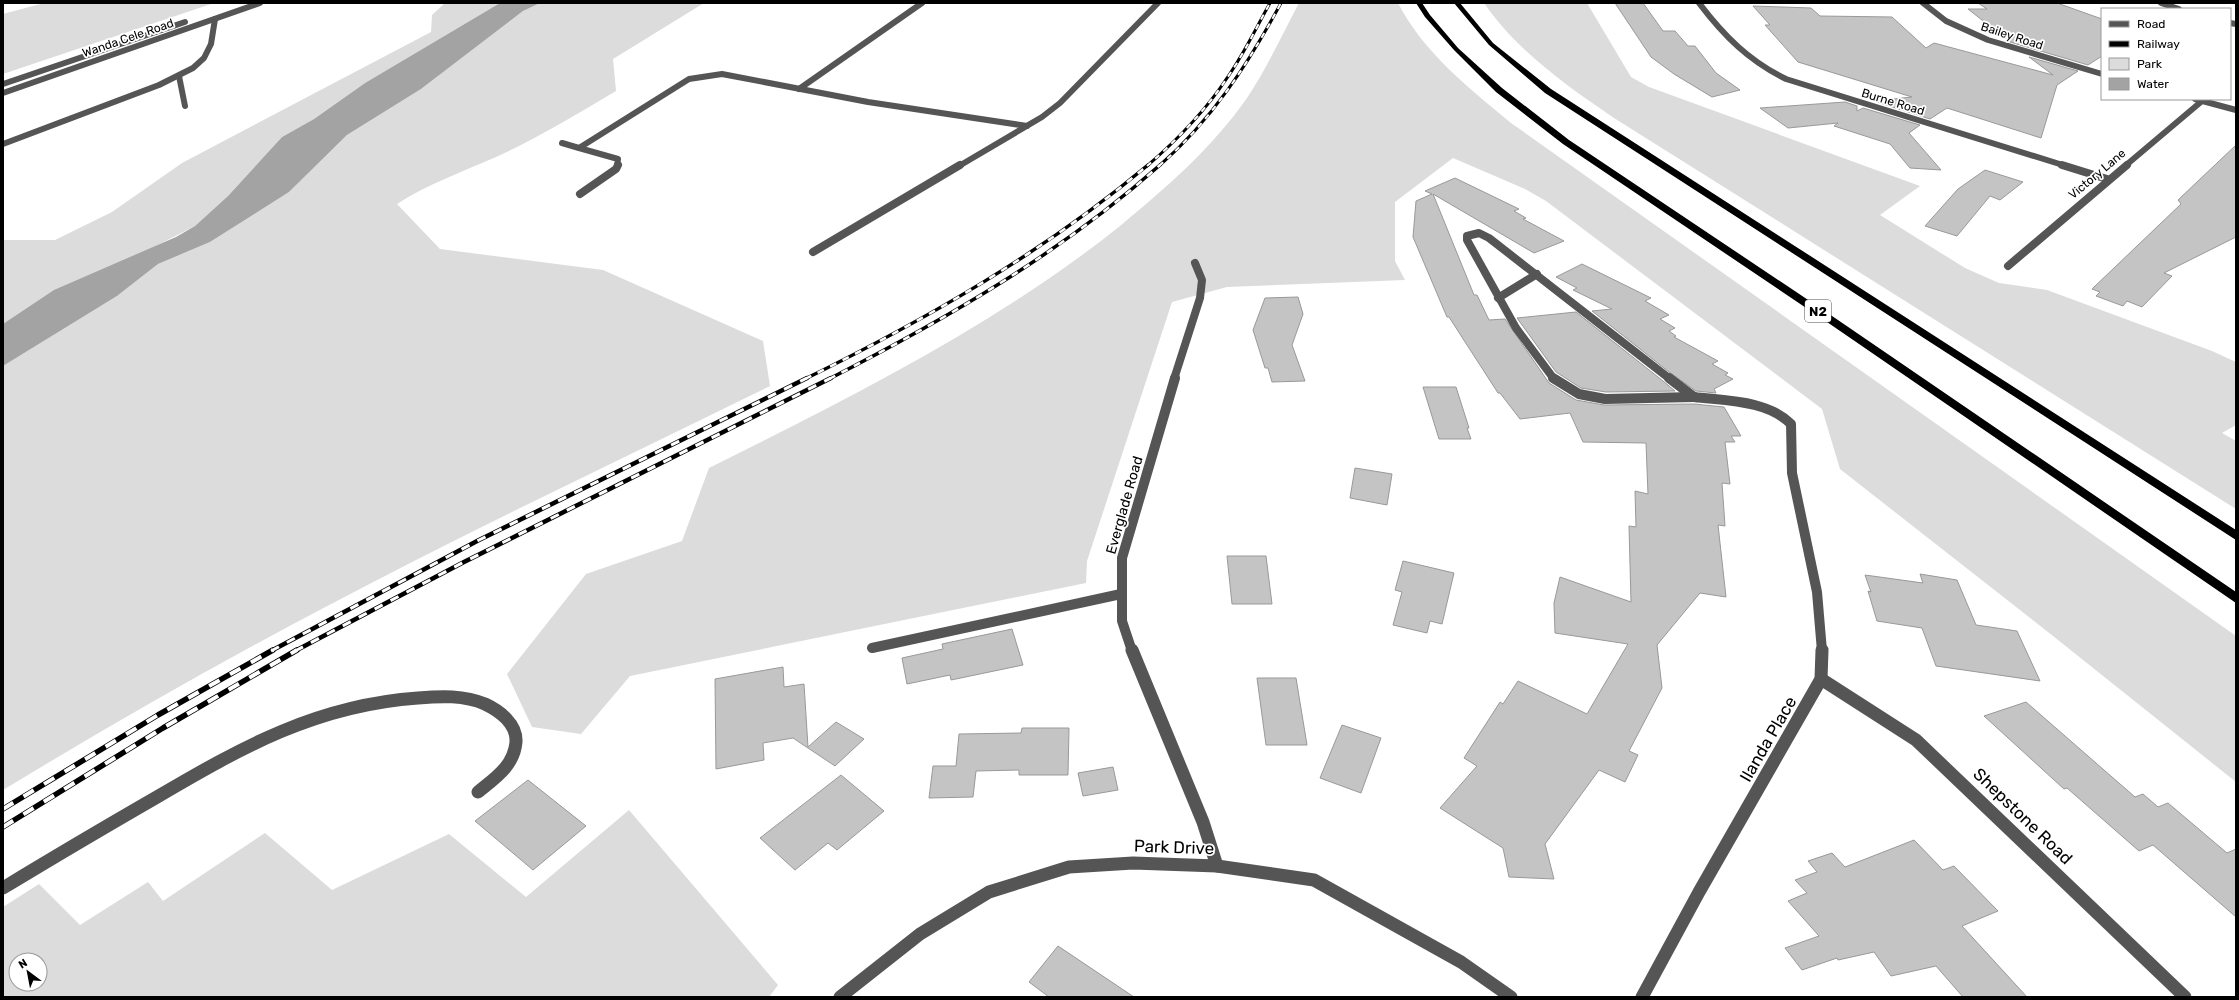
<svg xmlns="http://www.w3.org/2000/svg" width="2239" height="1000" viewBox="0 0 2239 1000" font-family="Rubik,sans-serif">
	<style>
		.green { fill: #dcdcdc; fill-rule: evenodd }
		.water { fill: #a3a3a3 }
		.building { fill: #c4c4c4; stroke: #999 }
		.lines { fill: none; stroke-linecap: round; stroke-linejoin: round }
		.minor-far3 { stroke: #555; stroke-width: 6 }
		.minor-far2 { stroke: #555; stroke-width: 8 }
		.minor-far1 { stroke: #555; stroke-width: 10 }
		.minor { stroke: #555; stroke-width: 13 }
		.highway { fill: #000; fill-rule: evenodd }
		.rail-far3-casing { stroke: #000; stroke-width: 3 }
		.rail-far2-casing { stroke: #000; stroke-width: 3.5 }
		.rail-far1-casing { stroke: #000; stroke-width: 4.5 }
		.rail-casing { stroke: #000; stroke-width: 5.5 }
		.rail-far3 { stroke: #fff; stroke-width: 2; stroke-dasharray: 5.5; stroke-linecap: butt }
		.rail-far2 { stroke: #fff; stroke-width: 2.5; stroke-dasharray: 7; stroke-linecap: butt }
		.rail-far1 { stroke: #fff; stroke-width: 3; stroke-dasharray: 9; stroke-linecap: butt }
		.rail { stroke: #fff; stroke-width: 4; stroke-dasharray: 12; stroke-linecap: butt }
		.labels { text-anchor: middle; stroke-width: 3.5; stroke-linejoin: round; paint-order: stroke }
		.far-street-label { font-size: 12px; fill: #000; stroke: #fff }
		.shield { fill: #fff; stroke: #4c4c4c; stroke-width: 1 }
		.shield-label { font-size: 13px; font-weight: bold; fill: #000 }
		.street-label { font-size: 14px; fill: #000; stroke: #fff }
		.near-street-label { font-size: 17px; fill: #000; stroke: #fff }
	</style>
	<rect width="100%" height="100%" fill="#fff"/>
	<g class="green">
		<path d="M44,3H214L3,74V14Z"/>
		<path d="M445,3H500L365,83L314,119L282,137L228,196L195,226L3,324V240H55L112,212L182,163L431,32L432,15Z"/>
		<path d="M540,3H704L613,59L616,91C577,114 538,138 496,157C462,172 428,184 397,204L440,249L603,270L763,341L770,386C618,461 464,533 314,613C208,669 105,728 3,790V366L117,296L158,264L210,242L289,192L347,135L421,89L523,11Z"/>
		<path d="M1299,3H1398C1423,52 1470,89 1511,123L2236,636V782L2053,636L1840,469L1822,409L1546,201L1525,189L1453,158L1395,202V261L1405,280L1227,287L1172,302L1087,561L1086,583L630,676L581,734L532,727L507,674L586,574L682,541L709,468C851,397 995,326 1120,226C1166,188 1213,147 1247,98C1267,68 1282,35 1299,3Z"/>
		<path d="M1484,3H1587L1631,77L1649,87L1920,186L1880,215L1965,268L1999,283L2047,290L2212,351L2236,362V425L2222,433L2236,441V509L1614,118C1567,86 1517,51 1484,3Z"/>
		<path d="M629,810L778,985L769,997H3V907L39,884L80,925L148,882L163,901L265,833L332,890L449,834L526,897ZM16,960H40V984H16Z"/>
	</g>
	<path class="water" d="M500,3H540L523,11L421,89L347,135L289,192L210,242L158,264L117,296L3,366V324L54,290L176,237L195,226L228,196L282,137L314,119L365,83Z"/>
	<g class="building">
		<path d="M1615,3H1643L1663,31H1675L1688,46H1695L1716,73L1740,90L1712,97L1674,74L1651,57Z"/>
		<path d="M1978,3H2057L2102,19V56L2088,65L2010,42L1968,9H1987Z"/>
		<path d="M1753,6L1811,8L1820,16L1892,17L1926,48L1934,43L2053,75L2029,57L2078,71L2057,85L2041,138L1947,108L1930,119L1874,101L1912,97L1798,62L1765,25H1770Z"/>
		<path d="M1845,102L1857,106V111L1863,108L1920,125L1909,133L1941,170L1910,168L1890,144L1834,126L1838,123L1788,128L1760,108Z"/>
		<path d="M2236,145V237L2164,273L2172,276L2142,307L2127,301L2123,306L2096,296L2100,292L2092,289L2181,204L2178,200Z"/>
		<path d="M1985,170L2023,182L2000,200L1990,196L1957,236L1925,226L1958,189Z"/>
		<path d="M1455,178L1519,209L1514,211L1526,218L1523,219L1564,241L1534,253L1433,194L1474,295H1477L1489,320L1505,319L1549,383L1576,400L1604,405L1694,404L1724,407L1741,436H1731L1735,442H1725L1730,484L1722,483L1725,526L1718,525L1726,597L1700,593L1657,645L1662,688L1629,751L1638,755L1625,782L1599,770L1545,844L1554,879L1509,877L1503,848L1440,808L1477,766L1464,758L1500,702L1503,704L1518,681L1587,714L1628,644L1555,633L1554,603L1560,577L1631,602L1629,526L1636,527L1635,491L1648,494L1646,443L1583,442L1570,413L1520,419L1500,393H1498L1449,317H1447L1413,237L1416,201L1432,194L1425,191Z"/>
		<path d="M1582,264L1651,298L1645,301L1669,315L1660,319L1675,328L1669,331L1676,336L1674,337L1718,361L1712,364L1728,373L1725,375L1733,379L1714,389L1716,393L1696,391L1669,372L1592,311L1612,309L1573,290L1577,288L1556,277Z"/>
		<path d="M1298,297L1303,314L1292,345L1305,381L1272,382L1268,368H1265L1253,330L1265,298Z"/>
		<path d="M1576,312L1663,381L1675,391L1606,392L1581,388L1556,372L1517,318Z"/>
		<path d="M1423,387H1456L1469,428H1467L1471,439H1439Z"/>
		<path d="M1355,468L1392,474L1387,505L1350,498Z"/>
		<path d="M1227,556H1266L1272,604H1232Z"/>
		<path d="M1403,561L1454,573L1442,624L1430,621L1427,633L1393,625L1402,592L1395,590Z"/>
		<path d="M1920,574L1957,580L1976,625L2017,631L2040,681L1936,666L1922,628L1877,621L1868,591L1871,592L1865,575L1923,583Z"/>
		<path d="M1012,629L1023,665L951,680L950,675L907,684L902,658L943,649L942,644Z"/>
		<path d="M783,667L784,687L804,684L808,747L836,722L864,739L835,766L793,738L763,743L764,760L716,769L715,679Z"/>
		<path d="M1257,678H1296L1307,745H1266Z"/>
		<path d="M2026,702L2135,797L2143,794L2158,807L2168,803L2227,853L2236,849V917L2153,845L2139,851L2067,788L2064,789L1984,716Z"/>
		<path d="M1342,725L1381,738L1361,793L1320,778Z"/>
		<path d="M1022,728H1069L1068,775H1019V770L976,771L973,797L929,798L933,766H956L959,734L1021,733Z"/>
		<path d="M1113,767L1118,790L1083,796L1078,773Z"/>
		<path d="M841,775L884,811L837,850L828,843L795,870L760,838Z"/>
		<path d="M528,780L586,826L533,870L475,821Z"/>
		<path d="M1914,840L1943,870L1954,866L1998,911L1962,926L2027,997H1963L1936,966L1891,976L1874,952L1838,960L1837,958L1802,970L1785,948L1819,936L1788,901L1807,893L1795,880L1817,872L1808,861L1832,853L1845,867Z"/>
		<path d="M1058,946L1134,997H1049L1029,982Z"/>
	</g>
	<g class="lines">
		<g class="minor-far3">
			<path d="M1699,3C1724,36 1749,61 1786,79L2066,166"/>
			<path d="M1923,3L1946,21L1988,40L2102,74"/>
			<path d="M2161,3L2179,9"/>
			<path d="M2230,23L2236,24"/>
			<path d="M179,76L185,106"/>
			<path d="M3,84L185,22"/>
			<path d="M799,89L922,3"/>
			<path d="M3,93L260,3"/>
			<path d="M2195,99L2236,110"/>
			<path d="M562,143L579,148"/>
			<path d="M3,144L159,85L193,68L204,58L211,44L215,19"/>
			<path d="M617,166L618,159L579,148L689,79L722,74L868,102L1027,126"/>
			<path d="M959,166L1042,117L1060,103L1158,3"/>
			<path d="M2125,166L2202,101"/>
		</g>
		<g class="minor-far2">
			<path d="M2062,165L2107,179"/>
			<path d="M580,194L616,169L618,165"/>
			<path d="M813,252L960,165"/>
			<path d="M2008,266L2127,165"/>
			<path d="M1498,298L1537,274"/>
			<path d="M1174,379L1200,298L1202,280L1195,263"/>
			<path d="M1554,379L1516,328L1467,240V236L1479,233L1489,238L1670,379"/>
		</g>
		<g class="minor-far1">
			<path d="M1553,378L1579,394L1605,399L1694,397"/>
			<path d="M1669,378L1694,397"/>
			<path d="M1694,397C1726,401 1767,400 1791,424L1792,473L1817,592L1822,651"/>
			<path d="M872,648L1121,594"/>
			<path d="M1132,651L1122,621V558L1175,378"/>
		</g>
		<g class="minor">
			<path d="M1132,650L1203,822L1217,866"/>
			<path d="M1821,679L1916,740L2185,997"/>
			<path d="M3,888C54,857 105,827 157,797C242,747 317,705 418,698C441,696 464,695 485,704C500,711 517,724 516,742C514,766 495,778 478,792"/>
			<path d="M840,997L920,934L989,892L1069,867L1133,863L1217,866L1314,880L1461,962L1511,997"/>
			<path d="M1642,997L1699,892L1821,679L1822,650"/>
		</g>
		<g class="highway">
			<path d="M1416,3H1422L1430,15L1458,48L1502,88L1569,140L1835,318L2236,592V603L1827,322L1563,144L1496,92L1454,50L1425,17Z"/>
			<path d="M1454,3H1460L1493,43L1551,89L2236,530V540L1545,93L1489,45Z"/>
		</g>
		<g class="rail-far3-casing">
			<g id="rail-far3">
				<path d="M1147,166C1176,141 1206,110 1227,78C1244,54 1256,28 1270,3"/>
				<path d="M1159,166C1212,120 1248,64 1281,3"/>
			</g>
		</g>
		<g class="rail-far2-casing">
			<g id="rail-far2">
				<path d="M805,379C927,319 1044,252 1148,165"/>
				<path d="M829,379C946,319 1061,253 1160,165"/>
			</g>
		</g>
		<g class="rail-far1-casing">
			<g id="rail-far1">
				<path d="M271,651L479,540L807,378"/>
				<path d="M295,651L464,562L831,378"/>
			</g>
		</g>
		<g class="rail-casing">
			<g id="rail">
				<path d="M3,809L158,715L273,650"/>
				<path d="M3,827L163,728L297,650"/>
			</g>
		</g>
		<use href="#rail-far3" class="rail-far3"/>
		<use href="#rail-far2" class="rail-far2"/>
		<use href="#rail-far1" class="rail-far1"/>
		<use href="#rail" class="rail"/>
	</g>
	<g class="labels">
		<g class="far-street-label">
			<text transform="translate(2012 36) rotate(18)" y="4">Bailey Road</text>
			<text transform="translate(128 38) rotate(-19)" y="4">Wanda Cele Road</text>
			<text transform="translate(1893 102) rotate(17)" y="4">Burne Road</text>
			<text transform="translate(2097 174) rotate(-40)" y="4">Victory Lane</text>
		</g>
		<rect class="shield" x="1805" y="300" width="26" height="22" rx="3"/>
		<g class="shield-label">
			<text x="1818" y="316">N2</text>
		</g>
		<g class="street-label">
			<text transform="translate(1124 505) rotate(-74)" y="5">Everglade Road</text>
		</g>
		<g class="near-street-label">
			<text transform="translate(1768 739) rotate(-60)" y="6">Ilanda Place</text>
			<text transform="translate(2023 816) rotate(44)" y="6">Shepstone Road</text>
			<text transform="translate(1174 847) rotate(2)" y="6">Park Drive</text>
		</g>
	</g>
	<rect width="2239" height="1000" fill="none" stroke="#000000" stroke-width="8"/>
	<rect x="2101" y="8" width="130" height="92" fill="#ffffff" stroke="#999999"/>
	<rect x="2109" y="21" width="20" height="6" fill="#555555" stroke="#999999"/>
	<text x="2137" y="28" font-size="12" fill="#000000">Road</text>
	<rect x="2109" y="41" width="20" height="6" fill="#000000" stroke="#999999"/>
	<text x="2137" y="48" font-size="12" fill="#000000">Railway</text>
	<rect x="2109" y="58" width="20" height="12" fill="#dcdcdc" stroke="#999999"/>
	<text x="2137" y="68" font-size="12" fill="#000000">Park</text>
	<rect x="2109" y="78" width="20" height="12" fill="#a3a3a3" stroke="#999999"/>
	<text x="2137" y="88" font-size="12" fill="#000000">Water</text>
	<g transform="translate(28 972) rotate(328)"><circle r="19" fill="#ffffff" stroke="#999999"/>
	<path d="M0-3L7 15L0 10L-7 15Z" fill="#000000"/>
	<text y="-6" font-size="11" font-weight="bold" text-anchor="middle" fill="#000000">N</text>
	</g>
</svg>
